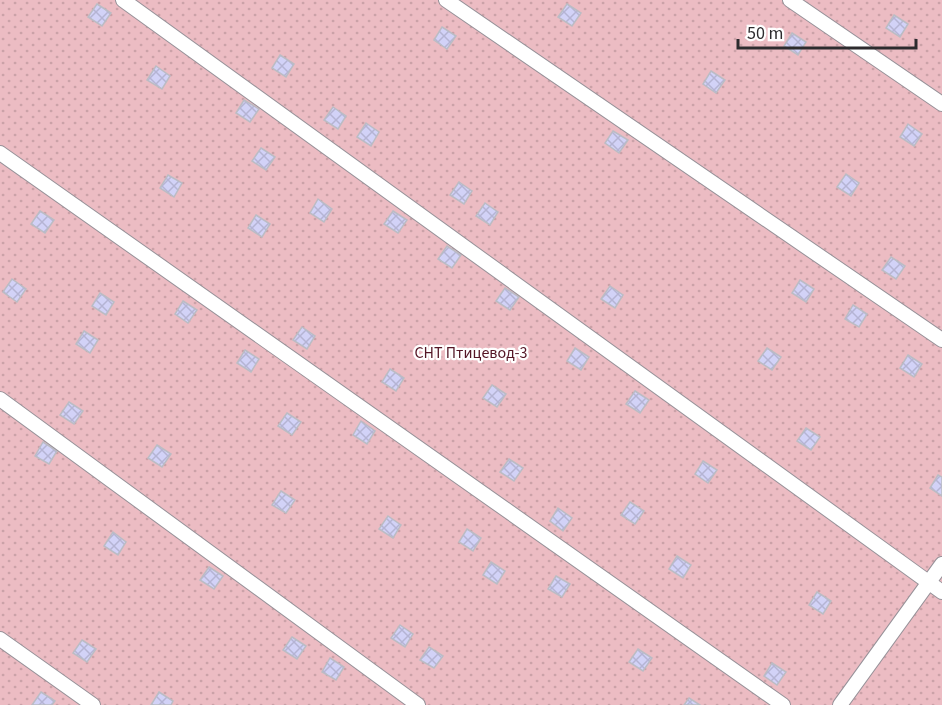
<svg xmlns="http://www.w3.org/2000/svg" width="942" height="705" viewBox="0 0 942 705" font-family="'Source Sans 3',sans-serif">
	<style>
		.garden { fill: url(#garden-dots) }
		.building { fill: url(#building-cross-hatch); stroke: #bbbcc4; stroke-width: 1.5 }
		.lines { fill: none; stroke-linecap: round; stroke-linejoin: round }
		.lane-casing { stroke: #979299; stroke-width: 16 }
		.lane { stroke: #fff; stroke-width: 14 }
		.labels { text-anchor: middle; stroke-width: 4.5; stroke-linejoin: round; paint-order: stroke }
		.park-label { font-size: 16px; fill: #541525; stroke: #fff }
	</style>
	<defs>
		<pattern id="garden-dots" width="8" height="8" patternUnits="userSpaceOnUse" patternTransform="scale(1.5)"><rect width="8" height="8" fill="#ecbcc3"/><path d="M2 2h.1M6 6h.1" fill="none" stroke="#cba2a8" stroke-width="1.8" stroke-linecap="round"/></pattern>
		<pattern id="building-cross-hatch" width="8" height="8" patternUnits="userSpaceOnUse" patternTransform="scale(1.5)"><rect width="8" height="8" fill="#d2d2f7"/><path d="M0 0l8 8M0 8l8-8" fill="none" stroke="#b5b4d4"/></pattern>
	</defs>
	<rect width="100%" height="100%" fill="#f4eff7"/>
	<rect class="garden" x="0" y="0" width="942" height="705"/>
	<g class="building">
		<path d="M97,4L111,13L102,26L88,17Z"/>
		<path d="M567,4L581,13L572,26L558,17Z"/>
		<path d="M894,15L908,24L900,37L886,28Z"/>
		<path d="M442,27L456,36L447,49L434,40Z"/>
		<path d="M792,33L806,42L798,55L784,46Z"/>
		<path d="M280,55L294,64L286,77L272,68Z"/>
		<path d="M156,66L170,76L162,89L147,80Z"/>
		<path d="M711,71L725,80L716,93L703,84Z"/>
		<path d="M244,100L259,109L250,122L236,113Z"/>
		<path d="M333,107L346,116L338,129L324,120Z"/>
		<path d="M366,123L379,132L371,146L357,137Z"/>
		<path d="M908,124L922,134L914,146L900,137Z"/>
		<path d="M613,131L628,140L619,153L605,143Z"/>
		<path d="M261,148L275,157L266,170L252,161Z"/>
		<path d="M846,174L859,183L851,196L837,187Z"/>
		<path d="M168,175L182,183L174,197L160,188Z"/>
		<path d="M459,182L472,191L464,204L450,195Z"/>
		<path d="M318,199L332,209L324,222L310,213Z"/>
		<path d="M485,203L498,212L490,225L476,216Z"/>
		<path d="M40,211L54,220L45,233L31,224Z"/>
		<path d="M393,211L407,220L398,233L384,224Z"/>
		<path d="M256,215L270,224L262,237L248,228Z"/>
		<path d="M447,246L461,255L452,268L438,259Z"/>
		<path d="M891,257L905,266L896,279L882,270Z"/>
		<path d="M12,279L26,289L17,302L3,292Z"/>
		<path d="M800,280L814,289L806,302L792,293Z"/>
		<path d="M610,286L623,295L615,308L601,299Z"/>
		<path d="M505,288L519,297L510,310L496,301Z"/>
		<path d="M100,293L114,302L106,315L92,306Z"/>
		<path d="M183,301L197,310L188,323L175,314Z"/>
		<path d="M853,305L867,314L859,327L845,319Z"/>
		<path d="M302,327L315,336L307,349L293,340Z"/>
		<path d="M84,331L98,340L90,353L76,344Z"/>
		<path d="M575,348L589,357L581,370L567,361Z"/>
		<path d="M767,348L781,357L772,370L758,361Z"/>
		<path d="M245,350L259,359L251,372L237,363Z"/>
		<path d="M908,355L922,364L914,377L900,368Z"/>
		<path d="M390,369L404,378L396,391L382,382Z"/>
		<path d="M492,385L506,394L497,407L483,398Z"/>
		<path d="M635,391L649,400L640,413L626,404Z"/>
		<path d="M69,402L83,411L74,424L60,415Z"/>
		<path d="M287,413L301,422L292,435L278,426Z"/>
		<path d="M361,421L375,431L367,444L353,435Z"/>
		<path d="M806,428L820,437L811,450L797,441Z"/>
		<path d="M43,442L57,451L49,464L35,456Z"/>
		<path d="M157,445L171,454L162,467L148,458Z"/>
		<path d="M509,459L523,468L514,481L500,472Z"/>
		<path d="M703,461L717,470L708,483L695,474Z"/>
		<path d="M938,475L942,477V496L930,488Z"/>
		<path d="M281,491L295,500L286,513L272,505Z"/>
		<path d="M630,502L644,511L635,524L621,515Z"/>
		<path d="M558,508L572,518L563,531L550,521Z"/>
		<path d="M388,516L401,525L393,538L379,529Z"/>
		<path d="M467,529L481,538L473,551L459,542Z"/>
		<path d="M113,532L126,542L118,555L104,546Z"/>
		<path d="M677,556L691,565L683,578L669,569Z"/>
		<path d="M491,562L505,571L497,584L483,575Z"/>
		<path d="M209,567L223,576L214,589L200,580Z"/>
		<path d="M556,576L570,584L562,597L548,589Z"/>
		<path d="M817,592L831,601L823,614L809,605Z"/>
		<path d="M400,625L413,634L405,647L391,638Z"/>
		<path d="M292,637L306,646L297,659L283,650Z"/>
		<path d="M82,640L96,649L87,662L73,653Z"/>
		<path d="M429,647L443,656L434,668L420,660Z"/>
		<path d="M638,649L652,658L643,671L629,662Z"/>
		<path d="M330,658L344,667L336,680L322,672Z"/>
		<path d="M772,663L786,672L777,685L764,676Z"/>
		<path d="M41,692L55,701L52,705H32Z"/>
		<path d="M159,692L173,701L171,705H151Z"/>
		<path d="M689,698L700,705H684Z"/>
	</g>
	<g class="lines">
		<g class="lane-casing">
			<g id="lane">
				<path d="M123,0L942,592"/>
				<path d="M446,0L942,340"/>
				<path d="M790,0L942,104"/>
				<path d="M0,153L783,705"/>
				<path d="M0,399L418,705"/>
				<path d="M0,639L93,705"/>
				<path d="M840,705L942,564"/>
			</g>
		</g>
		<use href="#lane" class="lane"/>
	</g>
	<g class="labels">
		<g class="park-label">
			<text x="471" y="358">СНТ Птицевод-3</text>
		</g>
	</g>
	<path d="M738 39v9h178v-9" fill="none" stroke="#2d2b2e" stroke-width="3"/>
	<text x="747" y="39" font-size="18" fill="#2d2b2e" stroke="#ffffff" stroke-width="4.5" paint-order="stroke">50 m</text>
</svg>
